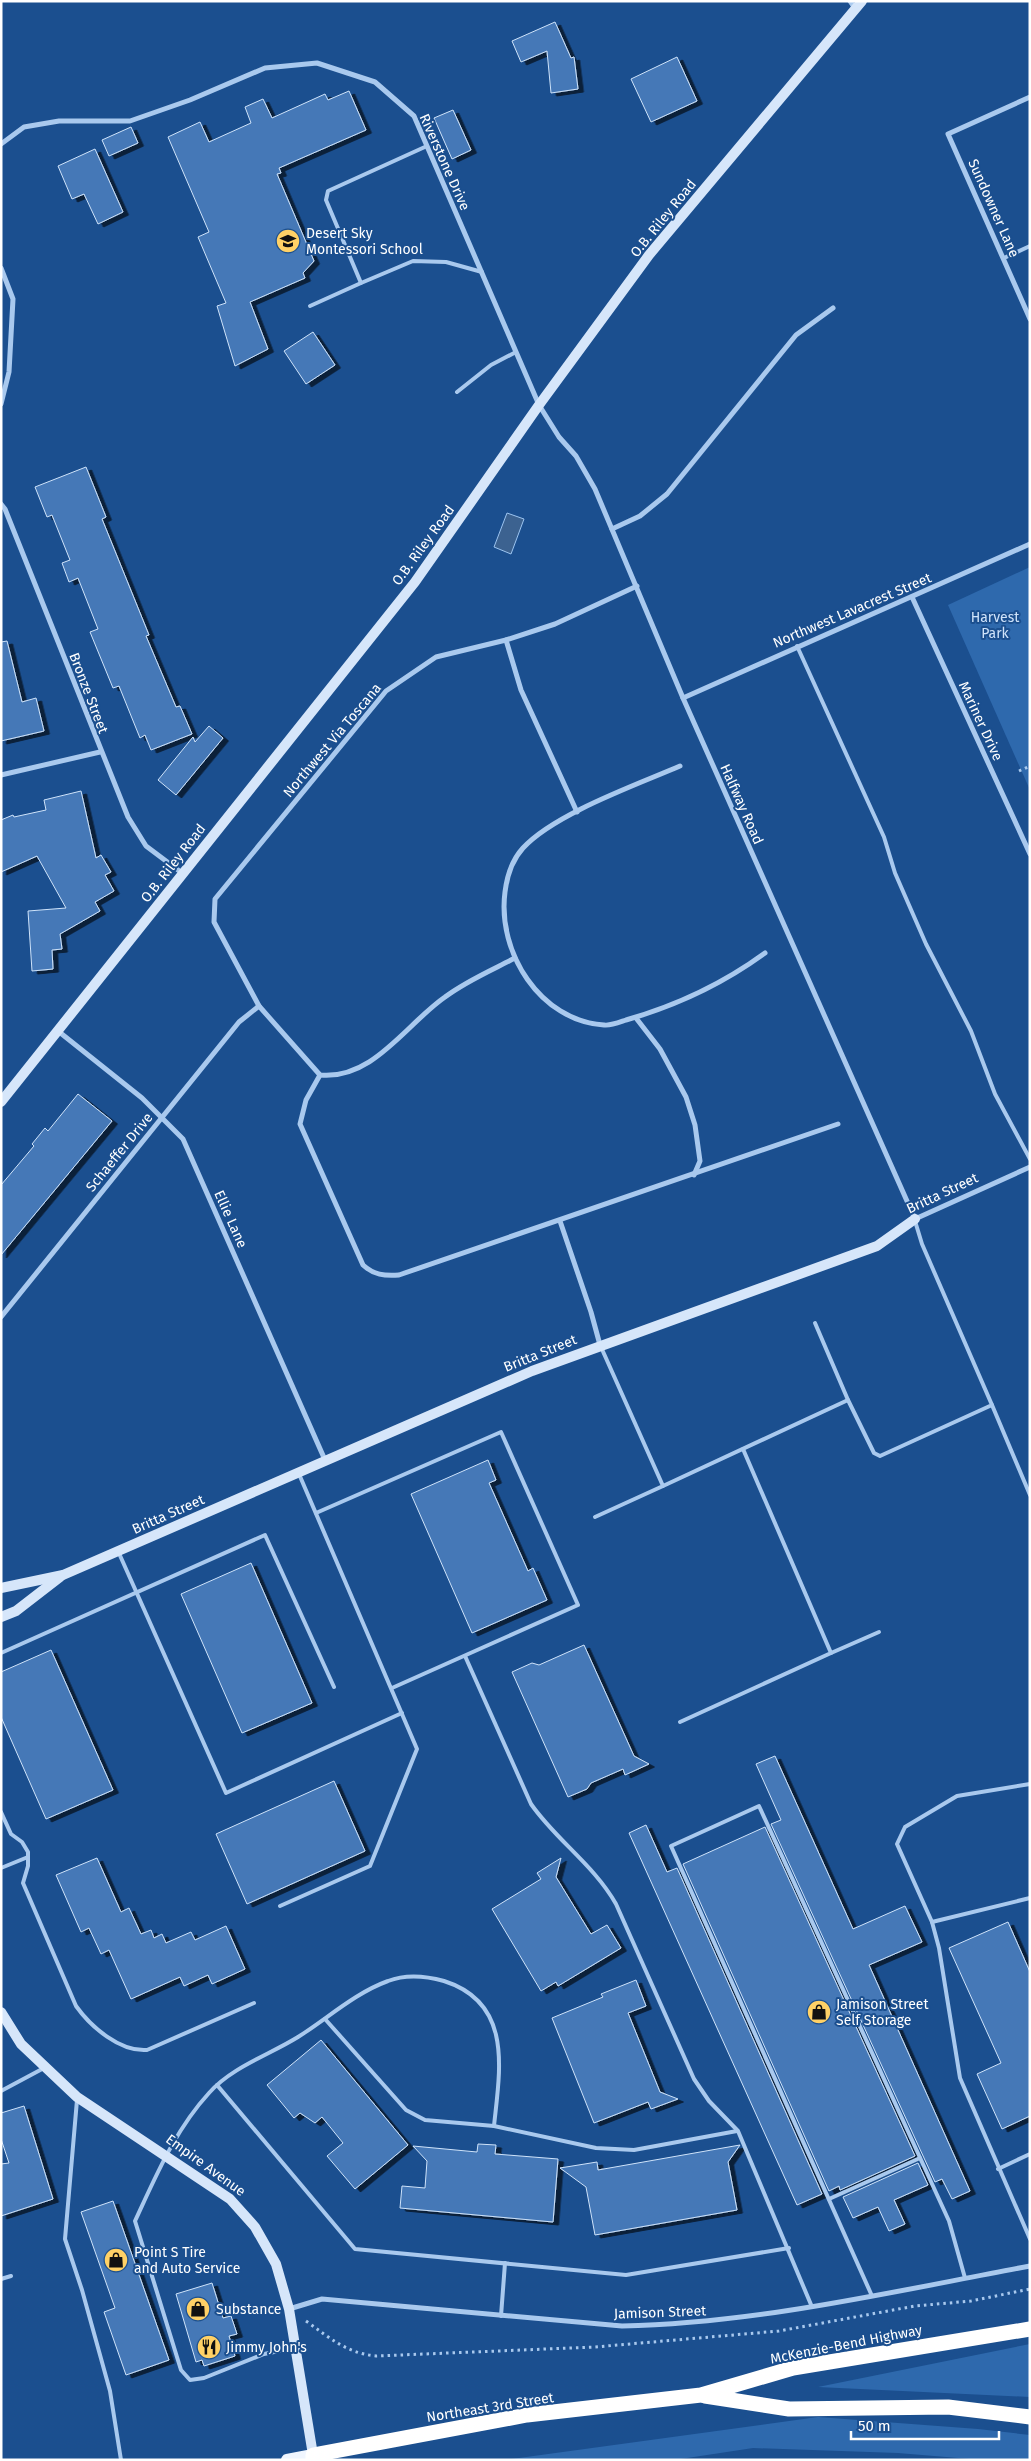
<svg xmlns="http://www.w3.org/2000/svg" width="1031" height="2461" viewBox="0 0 1031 2461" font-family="'Fira Sans',sans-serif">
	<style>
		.green { fill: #2e69ad }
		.water { fill: #3c6290; stroke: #9cc4f0 }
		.building { fill: #4478b7; stroke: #cfe3fa; filter: url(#shadow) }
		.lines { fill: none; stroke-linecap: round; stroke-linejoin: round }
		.path { stroke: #a9c9ee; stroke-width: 3; stroke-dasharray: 2.5 4; stroke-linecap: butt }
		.lane { stroke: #a9c9ee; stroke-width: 4 }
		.street { stroke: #a9c9ee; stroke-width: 5 }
		.secondary { stroke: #d6e6fa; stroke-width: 10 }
		.primary { stroke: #f0f6ff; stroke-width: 12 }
		.highway { stroke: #fff; stroke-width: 15 }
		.labels { text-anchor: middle; stroke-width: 4; stroke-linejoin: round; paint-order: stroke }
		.street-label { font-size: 14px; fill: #fff; stroke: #1b4f8f }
		.poi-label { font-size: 14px; fill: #fff; stroke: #1b4f8f; text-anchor: start }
		.park-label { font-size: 14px; fill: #cfe3fa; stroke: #1b4f8f }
	</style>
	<defs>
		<filter id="shadow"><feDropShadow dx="5.5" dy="3" stdDeviation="0" flood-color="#0009"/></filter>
	</defs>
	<rect width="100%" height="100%" fill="#1b4f8f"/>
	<g class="green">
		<path d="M1030,567V790L948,605Z"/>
		<path d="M1030,2344V2397L818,2387Z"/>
		<path d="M818,2417L978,2429L1030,2435V2460H982L898,2453L753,2448L674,2460H504Z"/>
	</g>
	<path class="water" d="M507,513L524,519L511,554L494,547Z"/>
	<g class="building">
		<path d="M555,22L571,58L574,57L578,89L551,93L547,51L521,62L512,41Z"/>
		<path d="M677,57L697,101L651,122L631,79Z"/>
		<path d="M349,91L366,130L279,168L281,173L277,174L314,261L303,273L305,278L250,302L268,349L235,366L217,306L226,303L198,237L209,232L168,137L200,122L209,142L251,123L245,107L263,99L272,118L325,94L328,100Z"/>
		<path d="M453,110L471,150L452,159L434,118Z"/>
		<path d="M131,127L138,143L109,156L102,140Z"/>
		<path d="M95,149L123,212L98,224L84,194L72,199L58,166Z"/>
		<path d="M313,332L335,365L306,384L284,351Z"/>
		<path d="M86,467L106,517L102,519L149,635L146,636L176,707L180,706L192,734L151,750L145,735L140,738L119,686L113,688L90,632L98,629L78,578L69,582L62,563L70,560L52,515L47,517L35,487Z"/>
		<path d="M7,641L22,702L36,698L44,731L1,741V642Z"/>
		<path d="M209,726L223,738L176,795L158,780L193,737L195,742Z"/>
		<path d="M81,791L96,858L101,855L111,872L105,875L114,891L95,902L100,911L60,934L62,949L52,950L53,969L32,971L28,911L66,908L37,856L1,872V820L13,815L14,817L46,810L44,800Z"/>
		<path d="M78,1094L112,1121L1,1255V1185L34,1146L32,1144L45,1128L48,1131Z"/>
		<path d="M488,1460L496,1480L489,1483L528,1571L533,1568L547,1600L472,1633L411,1494Z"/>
		<path d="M251,1563L312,1703L242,1733L181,1594Z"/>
		<path d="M584,1645L634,1756L649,1764L625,1775L623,1769L591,1783L587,1789L568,1797L512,1672L532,1663L539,1665Z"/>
		<path d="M51,1650L113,1790L46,1819L1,1717V1672Z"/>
		<path d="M775,1756L853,1929L905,1906L922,1942L869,1965L970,2191L952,2199L942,2179L935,2182L771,1824L781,1820L756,1764Z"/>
		<path d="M334,1781L365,1851L247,1904L216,1834Z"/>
		<path d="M646,1825L667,1872L677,1868L822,2194L797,2205L629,1833Z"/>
		<path d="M765,1827L915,2156L840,2190L839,2186L829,2191L683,1864Z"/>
		<path d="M97,1858L121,1912L129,1908L141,1934L151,1930L154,1938L162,1934L166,1943L191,1932L195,1940L226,1926L245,1969L212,1984L208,1975L184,1986L180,1977L131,1999L109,1950L101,1954L89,1928L81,1932L56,1875Z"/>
		<path d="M561,1858L556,1877L591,1934L607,1925L621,1948L558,1986L556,1982L541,1991L492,1909L541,1879L537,1873Z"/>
		<path d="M1008,1922L1030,1972V2116L1002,2129L977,2074L1001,2063L949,1948Z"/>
		<path d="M636,1980L646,2006L628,2013L660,2092L678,2099L651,2109L648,2102L594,2123L552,2018L603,1997L601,1994Z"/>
		<path d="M321,2040L408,2145L355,2189L327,2156L343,2143L322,2117L315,2123L300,2113L294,2118L267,2085Z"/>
		<path d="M24,2106L53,2199L1,2216V2164L9,2163L1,2139V2113Z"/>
		<path d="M478,2144L496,2145L495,2154L558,2159L553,2222L400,2208L402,2186L425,2188L427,2161L413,2146L477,2152Z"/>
		<path d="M740,2145L728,2162L737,2210L595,2235L586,2187L560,2168L597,2162L598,2170Z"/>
		<path d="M918,2163L928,2185L894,2200L905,2224L889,2231L878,2207L853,2218L843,2197Z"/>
		<path d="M113,2201L169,2360L126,2375L104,2312L115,2308L81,2212Z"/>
		<path d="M212,2283L223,2318L231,2316L237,2334L229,2336L235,2356L204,2366L202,2360L196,2362L176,2294Z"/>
	</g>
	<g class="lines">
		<g class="path">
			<path d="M1019,771L1030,766"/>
			<path d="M306,2321C330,2338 346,2353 376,2356L595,2347L779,2331L915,2306L971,2301L1030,2289"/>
		</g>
		<g class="lane">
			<path d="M427,146L328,191L326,200L361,283L413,261L446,262L482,272"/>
			<path d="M1004,258L1030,246"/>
			<path d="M310,306L361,283"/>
			<path d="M457,392L491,365L516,352"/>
			<path d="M797,646L884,837L895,873L926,944L971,1031L995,1094L1030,1159"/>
			<path d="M815,1323L848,1400"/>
			<path d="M992,1405L1030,1495"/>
			<path d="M663,1486L848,1400L874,1453L880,1456L992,1405L922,1244L915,1221"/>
			<path d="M316,1513L501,1432L578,1605L392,1688"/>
			<path d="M595,1517L663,1486L601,1347"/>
			<path d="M118,1551L226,1793L402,1713"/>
			<path d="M1,1653L265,1535L334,1687"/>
			<path d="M831,1653L879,1632"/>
			<path d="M465,1656L531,1804C556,1840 594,1865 616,1904L694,2079L709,2101L738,2131L812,2307"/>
			<path d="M680,1722L831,1653L743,1449"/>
			<path d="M1030,1784L957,1796L905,1827L897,1844L932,1922L939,1948L960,2078L1030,2239"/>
			<path d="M1,1812L11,1834L22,1842L28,1852V1866L23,1883L76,2006C91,2027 120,2052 147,2050L254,2003"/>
			<path d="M1,1868L28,1857"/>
			<path d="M280,1906L370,1866L417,1749L299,1474"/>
			<path d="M932,1922L1030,1898"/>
			<path d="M325,2019L406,2110L425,2120L494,2126L596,2148L634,2150L737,2131"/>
			<path d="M217,2085L355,2249L626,2275L789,2248"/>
			<path d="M1,2091L44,2068"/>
			<path d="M77,2100L65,2239L82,2290L110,2391L121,2460"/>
			<path d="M998,2169L1030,2154"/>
			<path d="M829,2199L920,2158"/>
			<path d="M1,2279L11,2276"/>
			<path d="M872,2296L671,1846L759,1806L949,2221L965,2278"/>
			<path d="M501,2316L505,2263"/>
			<path d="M295,2348L264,2354L204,2378L190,2380L181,2370L135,2221C156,2176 175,2130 209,2093C232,2067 269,2055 298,2037C328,2018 355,1993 388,1981C406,1974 426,1976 444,1981C513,2003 500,2069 494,2126"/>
		</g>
		<g class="street">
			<path d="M850,1L855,8"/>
			<path d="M1030,97L948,134L1030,319"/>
			<path d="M1,144L24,127L59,121H130L190,100L265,68L317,63L375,82L414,116L539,405L559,437L576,456L595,489L683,698L915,1219L1030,1167"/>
			<path d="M1,268L13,299L9,372L1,404"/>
			<path d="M1,504L5,509L128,817L146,846L182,873"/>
			<path d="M612,529L640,516L667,494L796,335L833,308"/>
			<path d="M912,597L1030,854"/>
			<path d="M506,640L521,690L577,812"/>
			<path d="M683,698L1030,544"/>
			<path d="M680,766C636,785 554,814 523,848C511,861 507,876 505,892C497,952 540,1021 604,1025C611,1026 620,1022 626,1020C675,1006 724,983 765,953"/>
			<path d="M1,775L100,752"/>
			<path d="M515,958C492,970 466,981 445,997C406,1024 373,1080 320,1075L259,1006L214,922L215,899L386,691L436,657L506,640L555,624L637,586"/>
			<path d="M636,1018L660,1049L686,1097L695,1125L700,1161L694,1175"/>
			<path d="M58,1031L142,1098L183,1139L325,1460"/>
			<path d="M320,1075L306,1100L300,1124L363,1265C374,1275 384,1276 399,1275L838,1124"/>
			<path d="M560,1221L591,1312L600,1345"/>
			<path d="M1,1317L239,1022L259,1006"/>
			<path d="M289,2309L322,2299L622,2326C760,2323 895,2291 1030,2266"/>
		</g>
		<g class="secondary">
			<path d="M1,1102L415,582L539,405L649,255L862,1"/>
			<path d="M1,1588L63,1575L532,1371L877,1246L915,1219"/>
			<path d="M1,1617L16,1611L60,1577"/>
			<path d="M1,2012L21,2044L77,2097L230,2199L255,2227L276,2264L289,2309L313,2455"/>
		</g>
		<path class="primary" d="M287,2460L313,2455"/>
		<g class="highway">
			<path d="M705,2396L789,2409L948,2407L1030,2417"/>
			<path d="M313,2460V2455L527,2415L701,2395L793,2368L1030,2329"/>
		</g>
	</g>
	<defs>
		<g id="school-disc" transform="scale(1.25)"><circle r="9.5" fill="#ffd166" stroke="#1b4f8f"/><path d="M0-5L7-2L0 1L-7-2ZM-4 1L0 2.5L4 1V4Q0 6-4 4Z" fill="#111"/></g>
		<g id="shop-disc" transform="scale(1.25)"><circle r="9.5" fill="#ffd166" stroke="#1b4f8f"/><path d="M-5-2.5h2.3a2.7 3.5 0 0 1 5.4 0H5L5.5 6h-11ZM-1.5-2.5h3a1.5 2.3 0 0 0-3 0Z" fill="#111"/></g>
		<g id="restaurant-disc" transform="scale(1.25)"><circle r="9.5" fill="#ffd166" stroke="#1b4f8f"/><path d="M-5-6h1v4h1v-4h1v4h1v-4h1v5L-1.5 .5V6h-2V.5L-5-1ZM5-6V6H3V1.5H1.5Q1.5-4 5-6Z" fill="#111"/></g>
	</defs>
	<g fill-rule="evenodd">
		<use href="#school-disc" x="288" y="241"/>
		<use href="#shop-disc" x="819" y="2012"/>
		<use href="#shop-disc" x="116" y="2260"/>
		<use href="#shop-disc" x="198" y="2309"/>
		<use href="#restaurant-disc" x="209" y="2347"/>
	</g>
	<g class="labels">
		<g class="street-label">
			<text transform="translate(445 162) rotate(66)" y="5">Riverstone Drive</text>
			<text transform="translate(994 208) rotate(66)" y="5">Sundowner Lane</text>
			<text transform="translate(663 218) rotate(-51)" y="5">O.B. Riley Road</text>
			<text transform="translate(423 545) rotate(-54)" y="5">O.B. Riley Road</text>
			<text transform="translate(852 610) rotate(-23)" y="5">Northwest Lavacrest Street</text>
			<text transform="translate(89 693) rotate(69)" y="5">Bronze Street</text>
			<text transform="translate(981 721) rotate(65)" y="5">Mariner Drive</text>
			<text transform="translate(332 740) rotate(-50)" y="5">Northwest Via Toscana</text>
			<text transform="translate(742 804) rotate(66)" y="5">Halfway Road</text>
			<text transform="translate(173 863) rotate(-52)" y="5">O.B. Riley Road</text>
			<text transform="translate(119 1152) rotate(-51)" y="5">Schaeffer Drive</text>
			<text transform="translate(942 1193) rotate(-25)" y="5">Britta Street</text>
			<text transform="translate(231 1219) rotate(66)" y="5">Ellie Lane</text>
			<text transform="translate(540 1353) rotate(-22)" y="5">Britta Street</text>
			<text transform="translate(168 1514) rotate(-24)" y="5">Britta Street</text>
			<text transform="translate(206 2165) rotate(36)" y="5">Empire Avenue</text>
			<text transform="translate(660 2312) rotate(-2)" y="5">Jamison Street</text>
			<text transform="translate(846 2344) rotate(-11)" y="5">McKenzie-Bend Highway</text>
			<text transform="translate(490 2407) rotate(-9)" y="5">Northeast 3rd Street</text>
		</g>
		<g class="poi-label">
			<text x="306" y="238">Desert Sky<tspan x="306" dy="16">Montessori School</tspan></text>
			<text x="836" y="2009">Jamison Street<tspan x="836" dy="16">Self Storage</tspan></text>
			<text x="134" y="2257">Point S Tire<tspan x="134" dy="16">and Auto Service</tspan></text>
			<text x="216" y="2314">Substance</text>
			<text x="226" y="2352">Jimmy John's</text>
		</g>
		<g class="park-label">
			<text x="995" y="622">Harvest<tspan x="995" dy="16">Park</tspan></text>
		</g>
	</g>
	<rect width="1031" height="2461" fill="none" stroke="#ffffff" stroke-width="5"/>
	<path d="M851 2431v8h148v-8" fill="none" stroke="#ffffff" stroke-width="2.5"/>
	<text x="858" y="2431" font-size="15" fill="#ffffff" stroke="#1b4f8f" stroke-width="4" paint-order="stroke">50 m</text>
</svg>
